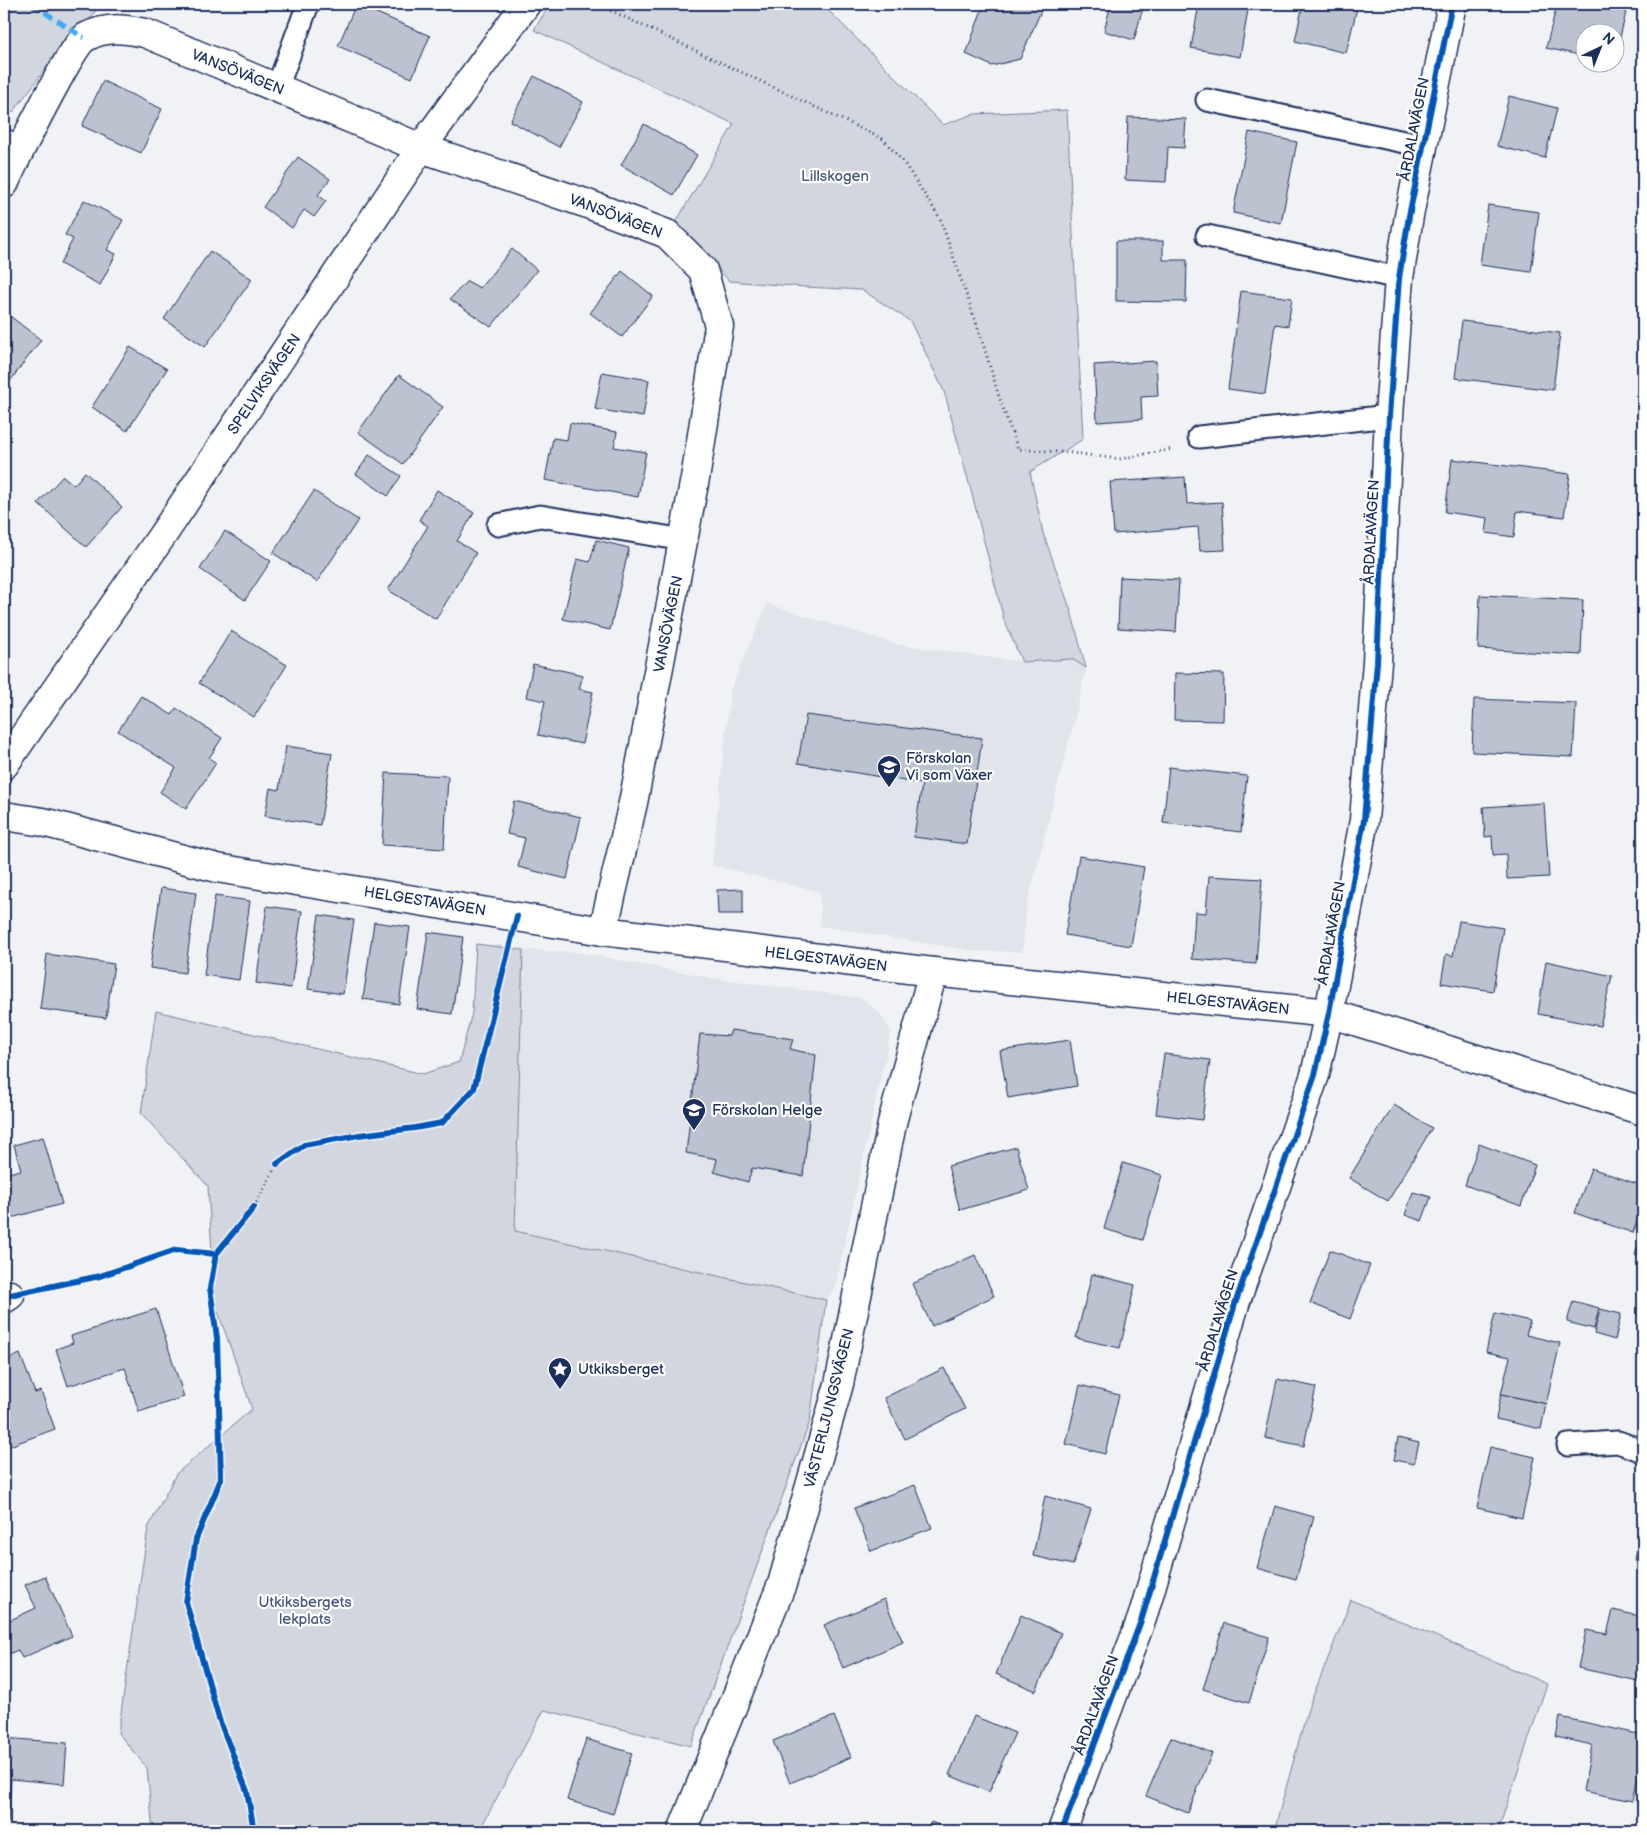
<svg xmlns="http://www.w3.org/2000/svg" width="1647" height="1835" viewBox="0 0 1647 1835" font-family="'Balsamiq Sans',sans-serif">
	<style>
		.built { fill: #e1e4ea }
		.green { fill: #d2d6df; stroke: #76829e }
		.building { fill: #bcc2d0; stroke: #1b2f5e }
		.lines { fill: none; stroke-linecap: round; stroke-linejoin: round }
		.service-casing { stroke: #1b2f5e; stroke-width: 25 }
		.minor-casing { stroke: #1b2f5e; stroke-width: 31 }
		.path { stroke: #1b2f5e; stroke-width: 3; stroke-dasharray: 1 4; stroke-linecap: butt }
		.service { stroke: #fff; stroke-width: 21 }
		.minor { stroke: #fff; stroke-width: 28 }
		.quiet { stroke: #3fa9f5; stroke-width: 5; stroke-dasharray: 10 5; stroke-linecap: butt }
		.cycleway-casing { stroke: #fff; stroke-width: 9 }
		.cycleway { stroke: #0057b8; stroke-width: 6 }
		.labels { text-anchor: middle; stroke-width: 4.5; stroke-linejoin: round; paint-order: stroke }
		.street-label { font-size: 15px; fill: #1b2f5e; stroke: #fff }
		.park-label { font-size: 15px; fill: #49597e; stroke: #fff }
		.poi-label { font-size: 15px; fill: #1b2f5e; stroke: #fff; text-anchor: start }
	</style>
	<rect width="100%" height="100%" fill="#f1f2f5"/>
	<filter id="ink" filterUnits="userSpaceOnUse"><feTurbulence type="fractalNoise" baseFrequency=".02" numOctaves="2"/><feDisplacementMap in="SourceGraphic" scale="10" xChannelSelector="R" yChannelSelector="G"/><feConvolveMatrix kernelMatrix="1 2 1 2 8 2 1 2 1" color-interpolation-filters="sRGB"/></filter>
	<g filter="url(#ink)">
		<g class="built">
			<path d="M767,604L896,644L1022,662L1072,659L1086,668L1077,710L1027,905L1022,952L973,951L820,926V892L712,865L730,691Z"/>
			<path d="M523,950L576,952L713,978L862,998L879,1012L891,1031L835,1287L826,1300L515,1231Z"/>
		</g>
		<g class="green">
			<path d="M4,4H100L89,21L59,51L13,112L4,116Z"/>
			<path d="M550,4H742L750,7L828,10L943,125L974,114L1067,110L1083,439L1030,472L1043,533L1071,611L1086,668L1072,659L1022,662L1004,620L973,498L944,391L910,321L862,290L805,287L729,281L676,222L734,124L534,30Z"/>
			<path d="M476,944L523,950L515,1231L826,1300L810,1421L691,1746L544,1710L479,1831H153L147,1768L118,1733L148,1528L176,1474L252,1409L215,1303L208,1186L141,1113L156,1011L423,1074L459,1062L472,1013Z"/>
			<path d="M1351,1600L1547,1684L1498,1831H1274L1308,1709Z"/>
		</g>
		<g class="building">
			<path d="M356,4L430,36L412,78L338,46Z"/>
			<path d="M984,4L1001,9L1003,4H1044L1020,59L992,66L966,54Z"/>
			<path d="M1111,4H1144L1134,40L1104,31Z"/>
			<path d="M1199,4H1249L1240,57L1191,48Z"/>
			<path d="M1303,4H1358L1346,53L1295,41Z"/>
			<path d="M1557,4H1628L1614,62V32H1584V56L1546,48Z"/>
			<path d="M534,76L583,102L559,147L510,121Z"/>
			<path d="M103,81L162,109L141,153L82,126Z"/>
			<path d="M1509,96L1557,108L1545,158L1497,146Z"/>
			<path d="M1128,117L1186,119L1184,148L1168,147L1166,182L1125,180Z"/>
			<path d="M644,124L697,155L674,195L621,165Z"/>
			<path d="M1249,132L1297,142L1281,223L1233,213Z"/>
			<path d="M298,157L330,179L318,195L326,201L314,217L304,210L292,228L263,207Z"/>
			<path d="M84,200L123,220L107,250L116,254L100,285L60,264L73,239L65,235Z"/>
			<path d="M1488,205L1539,212L1531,272L1480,265Z"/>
			<path d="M1116,241H1163V260H1187L1186,302L1116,301Z"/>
			<path d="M512,249L537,270L491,327L450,299L467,281L480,288Z"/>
			<path d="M210,251L252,279L205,347L164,319Z"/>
			<path d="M622,271L653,296L622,337L590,313Z"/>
			<path d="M1241,291L1292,298L1288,326L1275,324L1265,394L1228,389Z"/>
			<path d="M10,316L41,340L4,389V325Z"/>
			<path d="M1462,321L1560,333L1553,390L1455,378Z"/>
			<path d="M130,347L167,369L127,431L92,407Z"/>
			<path d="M1156,361L1158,396L1141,397L1142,419L1097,422L1094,365Z"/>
			<path d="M602,372L649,380L643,417L595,409Z"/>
			<path d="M399,375L443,407L403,464L358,432Z"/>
			<path d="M570,423L617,432L614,447L646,452L638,497L545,480L553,438L567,440Z"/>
			<path d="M369,455L401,476L388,496L356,474Z"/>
			<path d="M1452,459L1570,474L1564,517L1517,511L1514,537L1486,533L1488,518L1445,512Z"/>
			<path d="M85,472L122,507L86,547L38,503L63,476L74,485Z"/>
			<path d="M1185,477L1187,504L1222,502L1225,550L1200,551L1198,527L1114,534L1110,482Z"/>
			<path d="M437,490L474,513L457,541L476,553L436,619L388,590L428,526L419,520Z"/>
			<path d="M314,491L358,520L317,582L273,553Z"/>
			<path d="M225,531L271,561L245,600L200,569Z"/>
			<path d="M596,540L629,548L610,630L563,619L577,559L590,562Z"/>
			<path d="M1120,577L1179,580L1176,632L1118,628Z"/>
			<path d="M1480,595L1583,600L1581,655L1478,649Z"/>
			<path d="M231,631L287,665L254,717L199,683Z"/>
			<path d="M533,664L583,675L579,689L593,692L582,744L538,735L545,701L526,697Z"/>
			<path d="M1175,673L1224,674L1223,721L1174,720Z"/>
			<path d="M141,696L172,715L176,708L222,738L209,758L216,763L186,809L160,792L176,768L118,731Z"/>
			<path d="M1474,699L1576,703L1573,757L1472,752Z"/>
			<path d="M806,715L982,738L967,844L914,837L922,784L798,763Z"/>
			<path d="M286,746L332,753L320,825L265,816L270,788L279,790Z"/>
			<path d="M1169,767L1247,776L1241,832L1163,823Z"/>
			<path d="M386,773L448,776L444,849L382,845Z"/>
			<path d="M514,801L581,817L567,879L518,867L525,838L507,834Z"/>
			<path d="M1544,803L1549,877L1507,879L1506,854L1493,855L1492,836L1485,837L1483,807Z"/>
			<path d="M1079,856L1144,867L1131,946L1065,935Z"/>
			<path d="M1209,876L1262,879L1256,964L1192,959L1195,912L1206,913Z"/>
			<path d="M161,888L196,893L185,973L150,968Z"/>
			<path d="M743,889V914H718L717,890Z"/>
			<path d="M215,896L250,901L239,980L204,975Z"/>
			<path d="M267,906L302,911L291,988L256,983Z"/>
			<path d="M319,915L354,920L343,994L308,989Z"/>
			<path d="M1459,921L1503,928L1493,991L1441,983L1446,954L1453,956Z"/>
			<path d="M374,922L410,927L399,1004L363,999Z"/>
			<path d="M428,932L463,937L452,1014L417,1009Z"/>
			<path d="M47,954L114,964L106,1018L40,1009Z"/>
			<path d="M1546,961L1612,976L1600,1026L1538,1014Z"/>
			<path d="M731,1030L793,1039L790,1049L816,1055L803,1176L752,1168L748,1182L714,1172L717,1159L686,1153L700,1034L729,1036Z"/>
			<path d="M1070,1040L1077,1086L1008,1098L1000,1051Z"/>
			<path d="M1164,1054L1210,1060L1202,1120L1156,1114Z"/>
			<path d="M1394,1105L1432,1128L1388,1201L1349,1178Z"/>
			<path d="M43,1137L62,1204L4,1220V1174L21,1170L14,1145Z"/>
			<path d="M1479,1144L1535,1165L1521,1206L1465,1185Z"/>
			<path d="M1016,1147L1029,1190L960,1210L948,1166Z"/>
			<path d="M1123,1163L1162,1175L1143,1240L1104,1229Z"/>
			<path d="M1591,1168L1643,1186V1204L1633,1233L1575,1213Z"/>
			<path d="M1413,1192L1431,1197L1422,1221L1405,1215Z"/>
			<path d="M1643,1232V1258L1635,1255Z"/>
			<path d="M1330,1250L1370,1265L1350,1319L1310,1303Z"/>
			<path d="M975,1255L994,1296L932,1326L912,1284Z"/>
			<path d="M1092,1274L1135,1285L1120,1348L1076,1338Z"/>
			<path d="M1573,1301L1599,1308L1594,1329L1567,1322Z"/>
			<path d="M156,1309L184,1397L139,1412L125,1368L68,1386L56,1349L73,1343L71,1336Z"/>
			<path d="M1600,1309L1621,1314L1615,1340L1594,1334Z"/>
			<path d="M1495,1313L1530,1321L1526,1335L1560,1343L1546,1404L1501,1394L1510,1357L1486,1352Z"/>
			<path d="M20,1354L35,1393L41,1391L55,1429L4,1448V1361Z"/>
			<path d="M944,1368L965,1409L905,1439L884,1398Z"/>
			<path d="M1277,1379L1316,1387L1304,1446L1265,1438Z"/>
			<path d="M1080,1385L1119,1395L1105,1454L1066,1444Z"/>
			<path d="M1501,1394L1546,1404L1541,1429L1496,1419Z"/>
			<path d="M1398,1438L1419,1443L1414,1464L1394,1460Z"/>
			<path d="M1490,1447L1535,1457L1522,1518L1477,1508Z"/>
			<path d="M915,1485L932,1528L871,1551L854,1508Z"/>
			<path d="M1045,1496L1091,1509L1073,1565L1033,1556Z"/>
			<path d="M1275,1506L1314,1517L1296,1579L1257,1568Z"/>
			<path d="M1643,1510V1562L1635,1560Z"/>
			<path d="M45,1576L72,1636L22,1658L18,1650L4,1656V1623L36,1608L25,1585Z"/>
			<path d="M884,1599L903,1642L843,1668L824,1625Z"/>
			<path d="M1613,1610L1643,1617V1682L1578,1668L1586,1630L1607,1634Z"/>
			<path d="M1021,1615L1061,1633L1036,1691L996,1674Z"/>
			<path d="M1224,1623L1269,1637L1249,1703L1203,1689Z"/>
			<path d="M834,1716L851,1757L790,1783L773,1741Z"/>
			<path d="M974,1716L1015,1733L989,1792L949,1775Z"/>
			<path d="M1560,1717L1643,1735V1752L1633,1801L1583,1791L1592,1745L1556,1737Z"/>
			<path d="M1171,1737L1212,1753L1188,1813L1146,1796Z"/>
			<path d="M4,1738L67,1743L64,1784L11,1779L8,1823H4Z"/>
			<path d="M586,1739L632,1753L613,1814L567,1800Z"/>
			<path d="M931,1822L955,1831H927Z"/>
		</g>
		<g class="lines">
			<g class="service-casing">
				<g id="service">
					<path d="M277,88L308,4"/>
					<path d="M1207,100L1423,146"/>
					<path d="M1207,236L1399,278"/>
					<path d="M1199,437L1389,416"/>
					<path d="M498,525L540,516L684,540"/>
					<path d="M1568,1445L1618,1442L1643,1451"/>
				</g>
			</g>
			<g class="minor-casing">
				<g id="minor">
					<path d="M4,143L19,152C29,134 73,44 86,37C106,26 124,29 145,33L421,148L585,203L667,234L703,270L719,326L696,473L633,803L603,931"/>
					<path d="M4,184L19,152"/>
					<path d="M4,765L164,533L421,148L526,4"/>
					<path d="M4,816L43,822L217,868L603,931L933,972L1329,1013L1643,1111"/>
					<path d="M4,1299L10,1295"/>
					<path d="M682,1831L782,1584L839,1384L893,1119L933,972"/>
					<path d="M1062,1831L1142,1618L1235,1304L1315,1075L1329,1013L1364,820L1377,662L1389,416L1399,278L1409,216L1452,4"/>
				</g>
			</g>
			<g class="path">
				<path d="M597,4L883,139L904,163L940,218L982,340L1001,403L1018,449L1073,453L1119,459L1173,449"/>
				<path d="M254,1207L277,1164"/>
			</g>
			<use href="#service" class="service"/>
			<use href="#minor" class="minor"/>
			<path class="quiet" d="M32,4L84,38"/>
			<g class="cycleway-casing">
				<g id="cycleway">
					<path d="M277,1164L304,1145L359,1135L415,1128L442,1123L474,1089L517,916"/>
					<path d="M10,1295L100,1276L176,1250L216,1254"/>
					<path d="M254,1831L247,1791L219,1719L186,1602L196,1539L221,1479L217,1338L210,1288L216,1254L254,1207"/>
					<path d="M1062,1831L1142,1618L1235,1304L1315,1075L1329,1013L1364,820L1377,662L1389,416L1399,278L1409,216L1452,4"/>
				</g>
			</g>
			<use href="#cycleway" class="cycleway"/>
		</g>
	</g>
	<defs>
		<g id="school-pin" transform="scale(1.25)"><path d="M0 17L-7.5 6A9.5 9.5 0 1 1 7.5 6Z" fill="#1b2f5e" stroke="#fff"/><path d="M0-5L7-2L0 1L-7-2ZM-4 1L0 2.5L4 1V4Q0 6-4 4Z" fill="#fff"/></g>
		<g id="sight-pin" transform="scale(1.25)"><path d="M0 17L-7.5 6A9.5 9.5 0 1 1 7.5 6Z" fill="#1b2f5e" stroke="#fff"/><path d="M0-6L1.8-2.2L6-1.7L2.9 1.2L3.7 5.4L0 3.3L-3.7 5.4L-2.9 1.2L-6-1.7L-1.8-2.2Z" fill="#fff"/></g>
	</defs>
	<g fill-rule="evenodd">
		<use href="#school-pin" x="889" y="767"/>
		<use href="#school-pin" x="694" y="1110"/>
		<use href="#sight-pin" x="560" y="1369"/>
	</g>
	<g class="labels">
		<g class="street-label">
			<text transform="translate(238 72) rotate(22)" y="5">VANSÖVÄGEN</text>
			<text transform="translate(1414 129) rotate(-79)" y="5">ÅRDALAVÄGEN</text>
			<text transform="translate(616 216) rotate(21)" y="5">VANSÖVÄGEN</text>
			<text transform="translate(264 384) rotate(-56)" y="5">SPELVIKSVÄGEN</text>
			<text transform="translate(1371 532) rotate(-87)" y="5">ÅRDALAVÄGEN</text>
			<text transform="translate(668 624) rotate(-79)" y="5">VANSÖVÄGEN</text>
			<text transform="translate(425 901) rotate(9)" y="5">HELGESTAVÄGEN</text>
			<text transform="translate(1331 933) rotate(-80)" y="5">ÅRDALAVÄGEN</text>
			<text transform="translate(826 959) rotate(7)" y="5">HELGESTAVÄGEN</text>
			<text transform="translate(1228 1003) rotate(6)" y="5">HELGESTAVÄGEN</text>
			<text transform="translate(1218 1320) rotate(-73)" y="5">ÅRDALAVÄGEN</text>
			<text transform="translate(829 1408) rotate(-76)" y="5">VÄSTERLJUNGSVÄGEN</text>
			<text transform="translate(1096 1705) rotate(-70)" y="5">ÅRDALAVÄGEN</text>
		</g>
		<g class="park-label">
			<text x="835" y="181">Lillskogen</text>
			<text x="305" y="1607">Utkiksbergets<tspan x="305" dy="17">lekplats</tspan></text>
		</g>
		<g class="poi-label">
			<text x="906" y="763">Förskolan<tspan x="906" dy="17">Vi som Växer</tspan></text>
			<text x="712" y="1115">Förskolan Helge</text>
			<text x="578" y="1374">Utkiksberget</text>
		</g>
	</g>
	<rect width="1647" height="1835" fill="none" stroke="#fff" stroke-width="20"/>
	<rect x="10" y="10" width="1627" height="1815" fill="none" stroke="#1b2f5e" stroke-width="2" filter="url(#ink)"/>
	<g transform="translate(1600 48) rotate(43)"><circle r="24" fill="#ffffff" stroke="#a4acbf"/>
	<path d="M0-4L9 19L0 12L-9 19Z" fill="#1b2f5e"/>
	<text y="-8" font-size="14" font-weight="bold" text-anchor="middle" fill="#1b2f5e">N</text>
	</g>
</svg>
